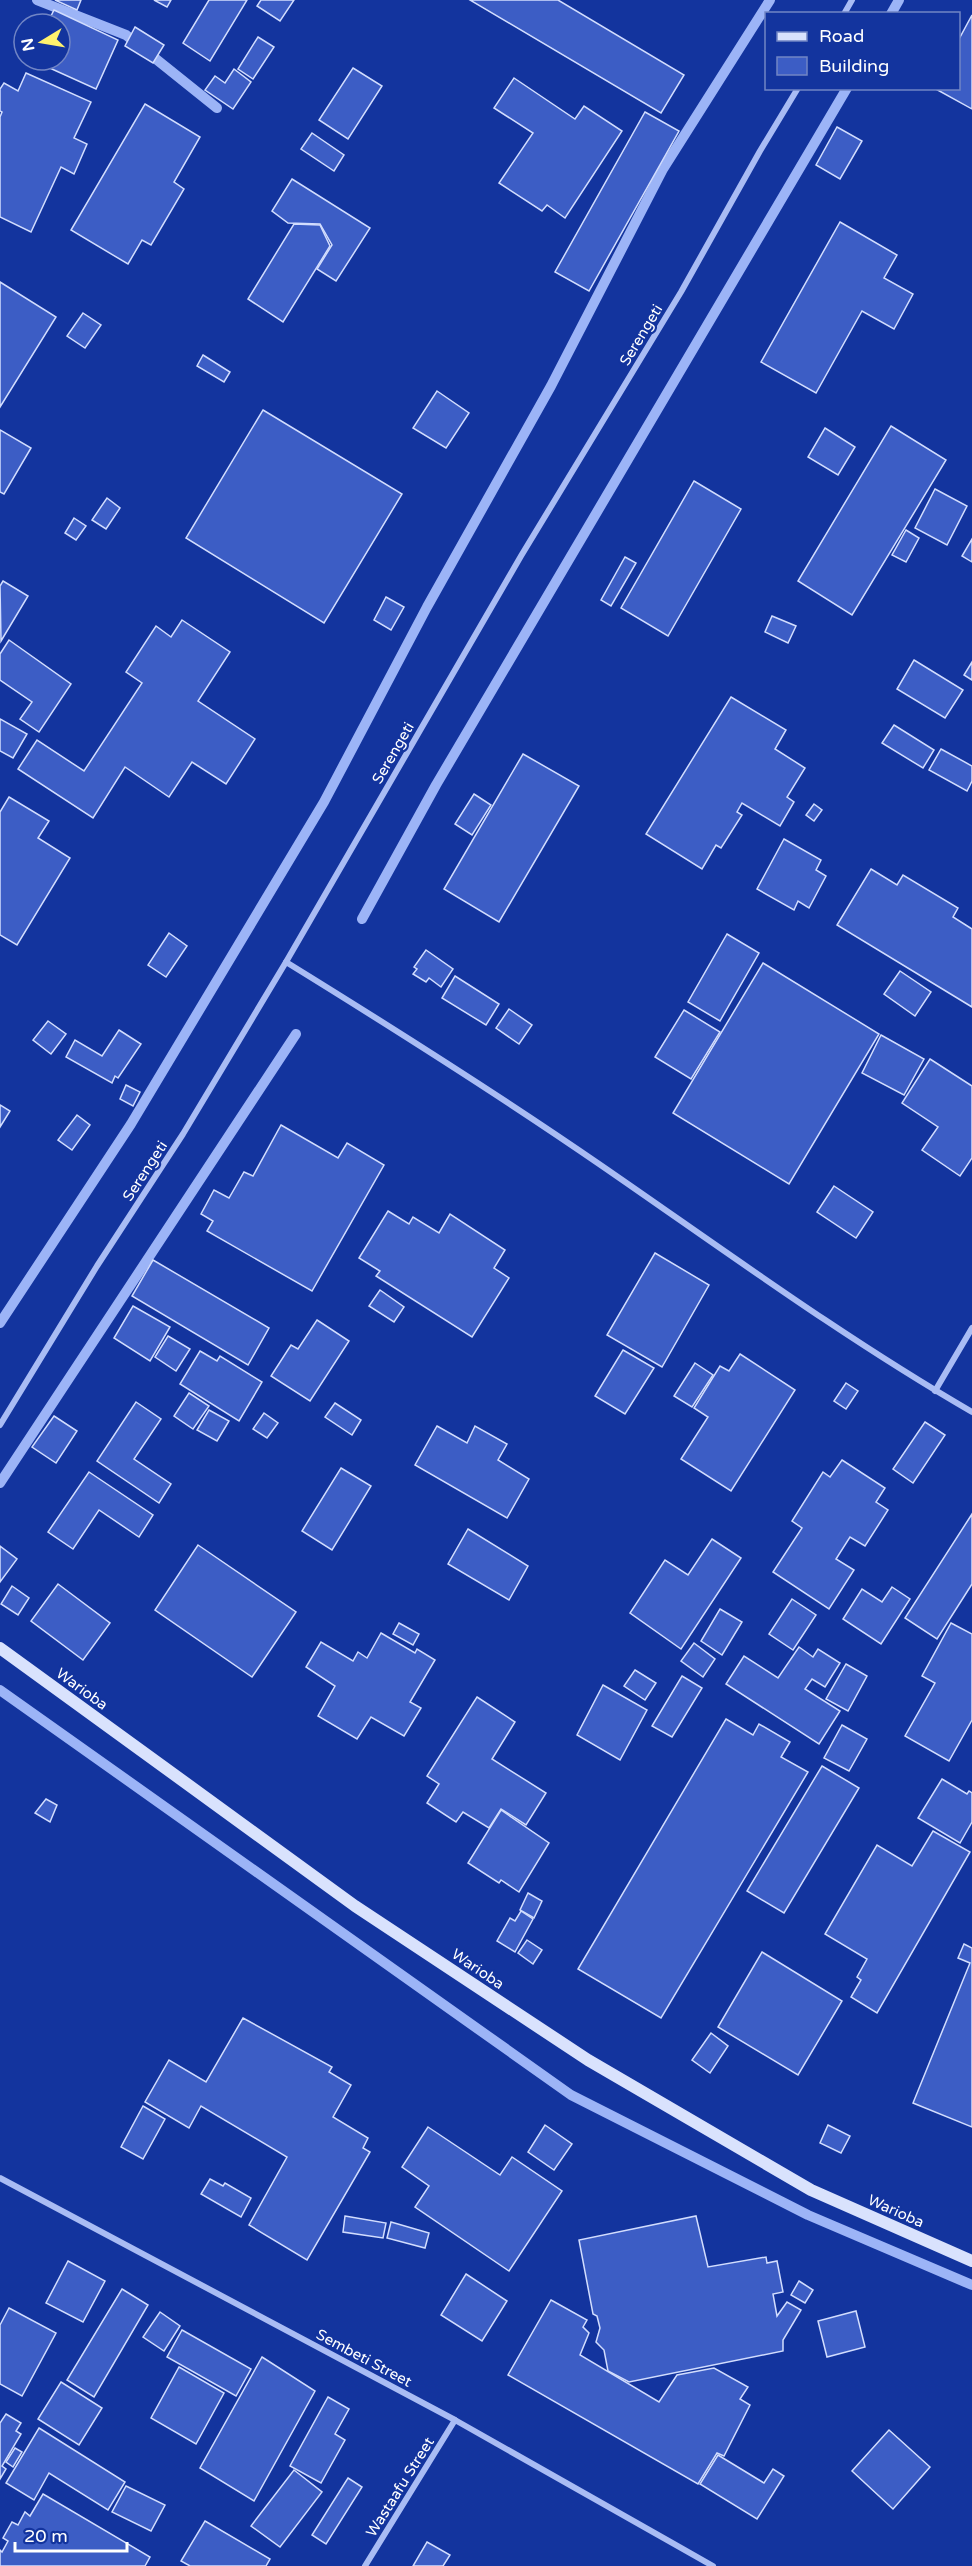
<svg xmlns="http://www.w3.org/2000/svg" width="972" height="2566" viewBox="0 0 972 2566" font-family="'Varela Round',sans-serif">
	<style>
		.lines { fill: none; stroke-linecap: round; stroke-linejoin: round }
		.stream { stroke: #9cb4f7; stroke-width: 10 }
		.building { fill: #3c5dc5; stroke: #d2ddfe; stroke-width: 1.5 }
		.street { stroke: #a9bcf4; stroke-width: 6 }
		.secondary { stroke: #d9e2fd; stroke-width: 12 }
		.labels { text-anchor: middle; stroke-width: 4.5; stroke-linejoin: round; paint-order: stroke }
		.street-label { font-size: 15px; fill: #fff; stroke: #13349e }
	</style>
	<rect width="100%" height="100%" fill="#13349e"/>
	<g class="lines">
		<g class="stream">
			<path d="M37,0L126,35L217,108"/>
			<path d="M891,14L899,0"/>
			<path d="M362,919L436,785L847,88"/>
			<path d="M0,1323L131,1124L324,802L427,607L551,386L663,169L770,0"/>
			<path d="M0,1483L296,1034"/>
			<path d="M0,1690L571,2095L808,2215L972,2285"/>
		</g>
	</g>
	<g class="building">
		<path d="M55,0H81L77,10Z"/>
		<path d="M154,0H171L167,7Z"/>
		<path d="M209,0H247L210,61L183,43Z"/>
		<path d="M261,0H294L280,21L257,6Z"/>
		<path d="M470,0H558L684,75L661,113Z"/>
		<path d="M54,10L118,40L96,89L32,60H60V24H47Z"/>
		<path d="M972,15V109L934,88H958V41Z"/>
		<path d="M135,27L164,45L153,63L125,46Z"/>
		<path d="M258,37L274,47L253,79L238,69Z"/>
		<path d="M353,68L382,86L348,139L319,120Z"/>
		<path d="M234,69L251,82L233,109L205,90L215,76L225,83Z"/>
		<path d="M26,73L91,102L74,138L87,144L74,174L61,167L31,232L0,217V117L2,112L0,111V89L4,83L18,91Z"/>
		<path d="M514,78L575,119L584,106L622,131L565,218L547,205L542,211L499,183L533,133L494,108Z"/>
		<path d="M145,104L200,137L174,182L184,189L151,245L142,240L128,264L71,230Z"/>
		<path d="M645,112L679,131L589,291L555,272Z"/>
		<path d="M837,127L862,141L840,179L816,165Z"/>
		<path d="M312,133L344,155L334,171L301,149Z"/>
		<path d="M292,179L370,228L336,281L317,269L332,245L320,224L288,223L272,211Z"/>
		<path d="M840,222L897,255L884,278L913,294L894,329L862,311L816,393L761,362Z"/>
		<path d="M294,224L320,225L330,246L283,322L248,299Z"/>
		<path d="M0,282L56,317L0,407Z"/>
		<path d="M83,313L101,325L85,348L67,336Z"/>
		<path d="M203,355L230,372L224,382L197,366Z"/>
		<path d="M437,391L469,413L446,448L413,428Z"/>
		<path d="M263,410L402,494L324,623L186,538Z"/>
		<path d="M891,426L946,460L852,615L798,581Z"/>
		<path d="M825,428L855,447L838,475L808,457Z"/>
		<path d="M0,430L31,448L4,494L0,492Z"/>
		<path d="M694,481L741,509L668,636L621,608Z"/>
		<path d="M935,489L967,506L947,545L915,528Z"/>
		<path d="M107,498L120,508L106,529L92,520Z"/>
		<path d="M74,518L86,526L76,540L65,533Z"/>
		<path d="M906,530L919,538L906,562L892,555Z"/>
		<path d="M972,539V562L962,556Z"/>
		<path d="M625,557L636,563L611,606L601,600Z"/>
		<path d="M3,581L28,596L1,641L0,586Z"/>
		<path d="M386,597L404,607L391,630L374,620Z"/>
		<path d="M772,616L796,626L788,643L765,632Z"/>
		<path d="M182,620L230,652L198,701L255,739L226,784L192,762L169,797L125,767L93,818L18,769L37,740L84,771L142,683L126,672L156,626L171,637Z"/>
		<path d="M9,640L71,684L39,732L20,719L32,702L0,680V654Z"/>
		<path d="M914,660L963,690L945,718L897,689Z"/>
		<path d="M972,662V680L964,675Z"/>
		<path d="M731,697L786,730L775,749L805,768L787,797L794,802L780,826L742,803L737,812L742,815L721,848L716,845L702,869L646,834Z"/>
		<path d="M0,719L27,734L13,758L0,751Z"/>
		<path d="M894,725L934,750L923,768L882,743Z"/>
		<path d="M941,749L972,766V781L967,791L929,770Z"/>
		<path d="M523,754L579,786L499,922L444,889Z"/>
		<path d="M474,794L491,805L472,835L455,824Z"/>
		<path d="M9,797L49,821L38,838L70,858L17,945L0,935V812Z"/>
		<path d="M814,804L822,810L814,821L806,815Z"/>
		<path d="M784,839L821,860L816,870L826,876L809,908L798,901L794,910L757,889Z"/>
		<path d="M871,869L897,885L903,875L958,908L953,917L972,929V1007L837,925Z"/>
		<path d="M169,933L187,946L166,977L148,965Z"/>
		<path d="M727,934L759,953L720,1021L688,1002Z"/>
		<path d="M426,950L453,969L441,987L429,978L426,982L413,974L417,969L414,967Z"/>
		<path d="M763,963L879,1034L789,1184L673,1113Z"/>
		<path d="M900,971L931,992L915,1016L884,994Z"/>
		<path d="M455,976L499,1004L486,1025L442,998Z"/>
		<path d="M509,1009L532,1025L519,1044L496,1028Z"/>
		<path d="M684,1010L720,1032L691,1079L655,1057Z"/>
		<path d="M48,1021L66,1034L51,1054L33,1040Z"/>
		<path d="M119,1030L141,1044L118,1078L115,1076L112,1083L66,1057L75,1040L102,1056Z"/>
		<path d="M881,1035L924,1059L904,1095L862,1073Z"/>
		<path d="M930,1059L972,1086V1158L960,1176L922,1150L938,1127L902,1103Z"/>
		<path d="M126,1085L140,1092L133,1106L120,1099Z"/>
		<path d="M0,1105L10,1111L0,1127Z"/>
		<path d="M77,1115L90,1125L72,1150L58,1140Z"/>
		<path d="M281,1125L338,1158L347,1143L384,1165L312,1291L207,1231L213,1221L201,1214L214,1190L229,1198L244,1172L253,1176Z"/>
		<path d="M834,1186L873,1212L856,1238L817,1212Z"/>
		<path d="M388,1211L409,1224L413,1217L439,1233L450,1214L505,1250L494,1268L509,1278L472,1337L376,1276L380,1271L359,1258Z"/>
		<path d="M655,1253L709,1285L662,1367L607,1335Z"/>
		<path d="M153,1260L269,1328L248,1365L132,1296Z"/>
		<path d="M380,1290L404,1307L394,1322L369,1306Z"/>
		<path d="M133,1306L170,1327L150,1361L114,1338Z"/>
		<path d="M317,1320L349,1341L310,1401L271,1376L291,1345L298,1349Z"/>
		<path d="M168,1336L190,1349L176,1371L155,1357Z"/>
		<path d="M623,1350L654,1368L625,1414L595,1396Z"/>
		<path d="M200,1351L217,1361L220,1356L262,1382L239,1421L180,1384Z"/>
		<path d="M740,1354L795,1390L731,1491L681,1459L708,1417L694,1408L720,1366L729,1371Z"/>
		<path d="M695,1363L713,1375L692,1407L674,1396Z"/>
		<path d="M846,1383L858,1391L846,1409L834,1401Z"/>
		<path d="M189,1393L209,1406L193,1429L174,1416Z"/>
		<path d="M136,1402L161,1419L134,1459L171,1484L159,1503L97,1461Z"/>
		<path d="M335,1403L361,1420L352,1435L325,1417Z"/>
		<path d="M209,1410L229,1421L217,1441L197,1430Z"/>
		<path d="M264,1413L278,1423L267,1438L253,1429Z"/>
		<path d="M54,1416L77,1431L56,1463L32,1447Z"/>
		<path d="M925,1422L945,1435L913,1483L893,1469Z"/>
		<path d="M437,1426L467,1443L475,1426L507,1444L498,1460L529,1479L507,1518L415,1465Z"/>
		<path d="M842,1460L885,1488L876,1502L888,1510L865,1546L850,1537L836,1559L854,1570L829,1609L773,1572L802,1528L792,1521L823,1472L830,1477Z"/>
		<path d="M341,1468L371,1486L332,1550L302,1531Z"/>
		<path d="M89,1472L153,1515L139,1537L99,1510L73,1549L48,1532Z"/>
		<path d="M972,1514V1584L937,1639L905,1618Z"/>
		<path d="M468,1529L528,1566L509,1600L448,1564Z"/>
		<path d="M712,1539L741,1558L681,1649L630,1613L665,1560L688,1575Z"/>
		<path d="M198,1545L296,1612L252,1677L155,1610Z"/>
		<path d="M0,1546L17,1559L0,1582Z"/>
		<path d="M58,1584L110,1623L83,1660L31,1621Z"/>
		<path d="M12,1586L29,1598L18,1615L1,1604Z"/>
		<path d="M892,1587L910,1599L881,1644L843,1619L862,1589L882,1602Z"/>
		<path d="M792,1599L816,1615L793,1650L769,1634Z"/>
		<path d="M720,1609L742,1622L722,1655L701,1641Z"/>
		<path d="M399,1623L419,1634L413,1645L393,1634Z"/>
		<path d="M951,1623L972,1634V1720L949,1761L905,1736L935,1683L922,1676Z"/>
		<path d="M381,1633L415,1653L417,1649L435,1660L410,1702L421,1708L404,1736L371,1717L357,1739L318,1716L335,1686L306,1667L321,1642L353,1661L358,1652L367,1658Z"/>
		<path d="M694,1643L715,1659L703,1677L681,1661Z"/>
		<path d="M799,1647L813,1657L818,1649L840,1663L825,1687L812,1679L805,1689L840,1711L819,1744L726,1684L744,1656L778,1678Z"/>
		<path d="M846,1664L867,1676L848,1711L826,1699Z"/>
		<path d="M635,1670L656,1683L645,1700L624,1686Z"/>
		<path d="M682,1676L702,1688L672,1737L652,1726Z"/>
		<path d="M603,1685L647,1710L620,1760L577,1735Z"/>
		<path d="M477,1697L515,1722L492,1759L546,1793L526,1825L501,1809L489,1828L463,1812L456,1822L427,1803L439,1784L427,1776Z"/>
		<path d="M726,1719L753,1735L759,1724L790,1742L781,1757L808,1772L661,2018L578,1969Z"/>
		<path d="M842,1725L867,1739L849,1771L824,1758Z"/>
		<path d="M822,1766L859,1788L784,1913L747,1891Z"/>
		<path d="M942,1779L967,1794L969,1791L972,1793V1822L960,1843L918,1818Z"/>
		<path d="M46,1799L57,1805L50,1822L35,1813Z"/>
		<path d="M501,1810L549,1843L519,1892L501,1880L499,1883L468,1863Z"/>
		<path d="M933,1831L970,1852L877,2013L851,1997L861,1980L857,1977L867,1959L825,1934L877,1845L912,1866Z"/>
		<path d="M528,1893L542,1901L534,1918L520,1910Z"/>
		<path d="M521,1911L533,1919L515,1952L497,1941L510,1918L515,1921Z"/>
		<path d="M527,1940L542,1950L533,1964L518,1953Z"/>
		<path d="M964,1944L972,1948V2127L913,2103L970,1963L958,1958Z"/>
		<path d="M762,1952L842,2001L798,2075L718,2027Z"/>
		<path d="M243,2018L332,2067L329,2072L351,2085L333,2117L368,2138L363,2148L370,2152L307,2260L249,2225L287,2157L201,2106L189,2128L145,2102L169,2060L206,2082Z"/>
		<path d="M711,2033L728,2046L710,2073L692,2060Z"/>
		<path d="M143,2106L165,2119L143,2159L121,2147Z"/>
		<path d="M545,2125L572,2144L554,2170L528,2152Z"/>
		<path d="M828,2125L850,2136L841,2153L820,2143Z"/>
		<path d="M428,2127L500,2175L512,2157L562,2191L509,2271L415,2207L429,2186L402,2167Z"/>
		<path d="M210,2179L223,2186L225,2183L251,2198L241,2217L201,2194Z"/>
		<path d="M345,2216L386,2223L383,2238L343,2232Z"/>
		<path d="M696,2216L708,2267L766,2257L767,2263L777,2261L783,2292L773,2294L777,2316L787,2302L801,2310L783,2340V2351L629,2382L608,2371L604,2350L596,2342L600,2328L597,2316L593,2314L579,2240Z"/>
		<path d="M391,2222L429,2233L425,2248L387,2238Z"/>
		<path d="M68,2261L105,2281L83,2322L46,2303Z"/>
		<path d="M466,2274L507,2301L482,2341L441,2315Z"/>
		<path d="M799,2281L813,2290L805,2303L791,2295Z"/>
		<path d="M122,2289L148,2305L94,2397L67,2380Z"/>
		<path d="M551,2300L587,2320L583,2327L589,2333L580,2355L659,2402L677,2375L714,2368L748,2387L740,2399L750,2405L724,2456L717,2453L698,2484L508,2375Z"/>
		<path d="M9,2308L56,2333L22,2396L0,2384V2325Z"/>
		<path d="M856,2311L865,2347L827,2357L818,2321Z"/>
		<path d="M160,2312L180,2326L164,2351L143,2337Z"/>
		<path d="M182,2330L251,2369L236,2396L167,2357Z"/>
		<path d="M262,2357L315,2391L254,2501L200,2468Z"/>
		<path d="M179,2367L224,2393L196,2444L151,2418Z"/>
		<path d="M61,2382L102,2408L79,2445L38,2419Z"/>
		<path d="M328,2397L349,2409L335,2434L345,2440L321,2483L290,2466Z"/>
		<path d="M6,2414L21,2423L16,2431L21,2434L2,2466L6,2469L0,2479V2423Z"/>
		<path d="M39,2428L125,2482L108,2510L49,2473L34,2500L6,2483Z"/>
		<path d="M889,2430L930,2467L893,2509L852,2471Z"/>
		<path d="M15,2448L22,2452L13,2467L6,2462Z"/>
		<path d="M718,2455L764,2483L773,2469L784,2476L757,2519L700,2484Z"/>
		<path d="M294,2470L322,2492L280,2547L251,2526Z"/>
		<path d="M348,2478L362,2487L326,2544L312,2535Z"/>
		<path d="M126,2486L165,2505L151,2531L112,2512Z"/>
		<path d="M43,2494L150,2557L145,2566H0V2550L2,2552L8,2541L3,2538L12,2522L18,2525L25,2512L30,2516Z"/>
		<path d="M205,2521L270,2559L266,2566H190L181,2561Z"/>
		<path d="M427,2542L450,2555L443,2566H413Z"/>
	</g>
	<g class="lines">
		<g class="street">
			<path d="M844,14L852,0"/>
			<path d="M286,962C393,1028 499,1095 602,1166C724,1250 844,1338 972,1412"/>
			<path d="M935,1391L972,1328"/>
			<path d="M0,1425L97,1266L183,1134L286,962L521,556L681,292L760,151L798,88"/>
			<path d="M0,2178L455,2420L713,2566"/>
			<path d="M365,2566L455,2420"/>
		</g>
		<path class="secondary" d="M0,1648L355,1906L588,2060L811,2190L972,2261"/>
	</g>
	<g class="labels">
		<g class="street-label">
			<text transform="translate(641 335) rotate(-59)" y="5">Serengeti</text>
			<text transform="translate(393 753) rotate(-60)" y="5">Serengeti</text>
			<text transform="translate(145 1171) rotate(-57)" y="5">Serengeti</text>
			<text transform="translate(82 1689) rotate(36)" y="5">Warioba</text>
			<text transform="translate(478 1969) rotate(34)" y="5">Warioba</text>
			<text transform="translate(896 2211) rotate(24)" y="5">Warioba</text>
			<text transform="translate(364 2358) rotate(28)" y="5">Sembeti Street</text>
			<text transform="translate(400 2487) rotate(-58)" y="5">Wastaafu Street</text>
		</g>
	</g>
	<rect x="765" y="12" width="195" height="78" fill="#13349e" stroke="#7185c5" stroke-width="1.5"/>
	<rect x="777" y="32" width="30" height="9" fill="#d9e2fd" stroke="#7185c5" stroke-width="1.5"/>
	<text x="819" y="42" font-size="18" fill="#ffffff">Road</text>
	<rect x="777" y="57" width="30" height="18" fill="#3c5dc5" stroke="#7185c5" stroke-width="1.5"/>
	<text x="819" y="72" font-size="18" fill="#ffffff">Building</text>
	<g transform="translate(42 42) rotate(259)"><circle r="28" fill="#13349e" stroke="#7185c5" stroke-width="1.5"/>
	<path d="M0-4.5L10 22L0 15L-10 22Z" fill="#fff26d"/>
	<text y="-9" font-size="16" font-weight="bold" text-anchor="middle" fill="#ffffff">N</text>
	</g>
	<path d="M15 2542v9h112v-9" fill="none" stroke="#ffffff" stroke-width="3"/>
	<text x="24" y="2542" font-size="18" fill="#ffffff" stroke="#13349e" stroke-width="4.5" paint-order="stroke">20 m</text>
</svg>
